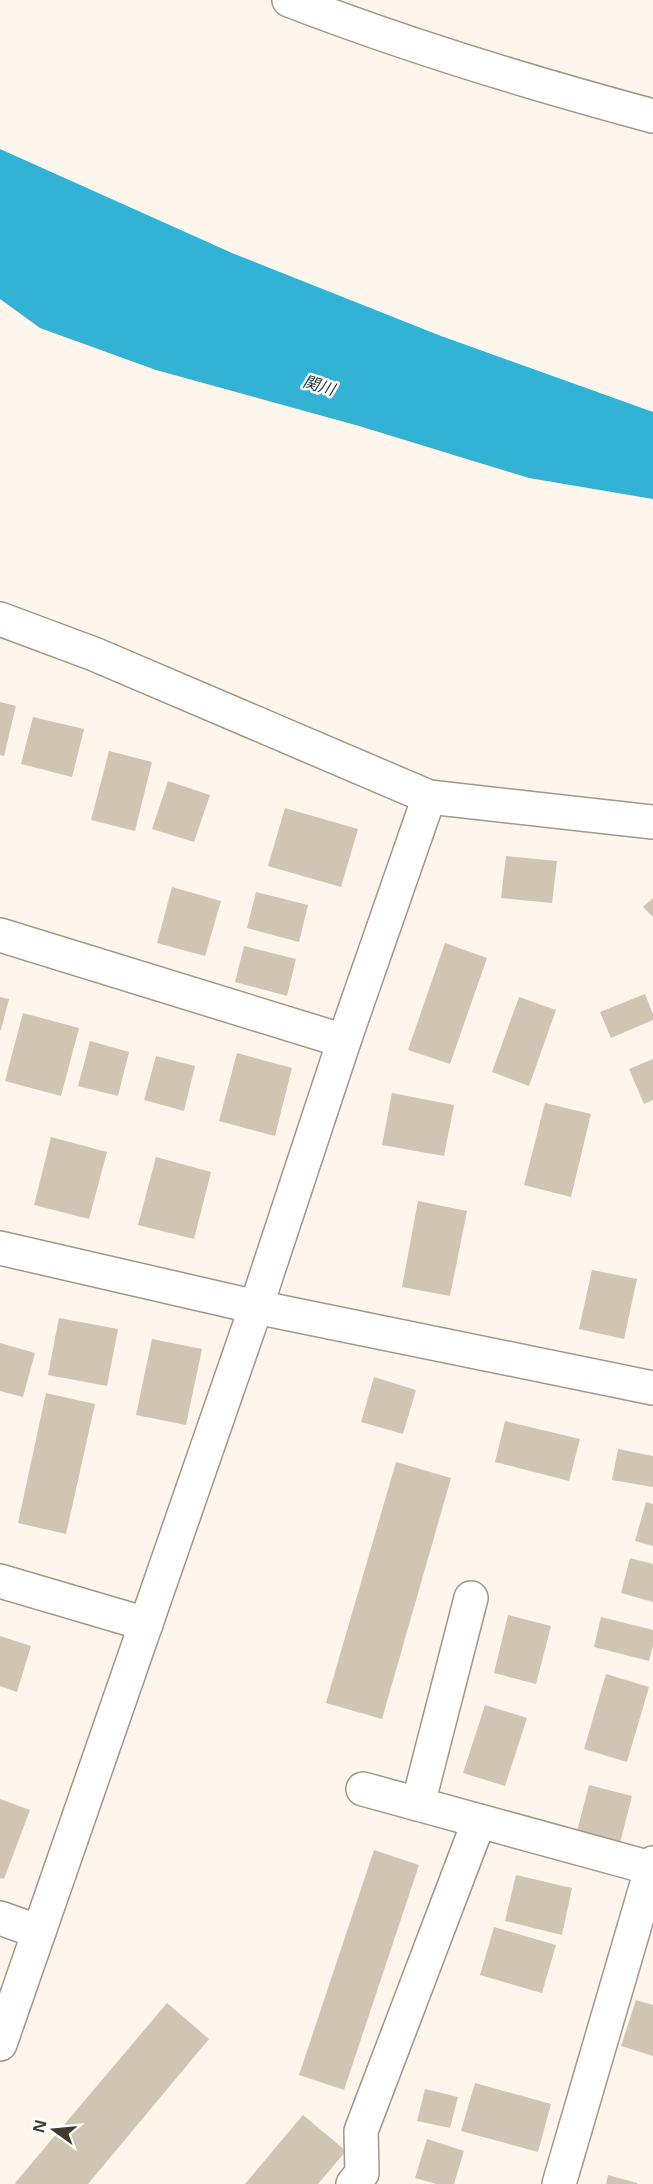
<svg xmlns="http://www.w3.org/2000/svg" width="653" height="2184" viewBox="0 0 653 2184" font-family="'Open Sans','Noto Sans JP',sans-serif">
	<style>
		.water { fill: #32b2d4 }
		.building { fill: #d0c4b3 }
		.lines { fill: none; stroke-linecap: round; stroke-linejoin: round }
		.street-casing { stroke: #a29686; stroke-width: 36 }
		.secondary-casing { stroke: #a29686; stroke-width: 36 }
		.street { stroke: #fff; stroke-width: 33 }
		.secondary { stroke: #fff; stroke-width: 33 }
		.labels { text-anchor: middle; stroke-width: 5; stroke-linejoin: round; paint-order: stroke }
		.water-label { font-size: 16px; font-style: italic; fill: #1d3238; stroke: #fff }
	</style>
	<rect width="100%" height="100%" fill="#fef6ec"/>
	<path class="water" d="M0,149L232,253L441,336L653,412V499L529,478L359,426L156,370L40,328L0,299Z"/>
	<g class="building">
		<path d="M0,702L16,706L4,756L0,755Z"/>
		<path d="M33,717L84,729L72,777L21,764Z"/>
		<path d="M109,751L152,762L135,831L91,820Z"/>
		<path d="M168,781L210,795L194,842L152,829Z"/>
		<path d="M285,808L358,829L341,887L268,866Z"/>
		<path d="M506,856L557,861L552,903L501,898Z"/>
		<path d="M172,887L221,901L205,956L157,943Z"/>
		<path d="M256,892L308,905L299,942L247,928Z"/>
		<path d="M653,898V917L643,907Z"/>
		<path d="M445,943L487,958L450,1064L408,1050Z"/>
		<path d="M244,946L296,959L287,996L235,982Z"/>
		<path d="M645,994L653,1014V1020L611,1038L600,1012Z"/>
		<path d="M0,997L9,999L1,1030H0Z"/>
		<path d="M519,997L556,1010L529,1086L492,1072Z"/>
		<path d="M23,1013L79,1028L61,1096L5,1081Z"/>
		<path d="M90,1041L129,1052L118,1096L78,1086Z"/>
		<path d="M237,1053L292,1068L275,1136L219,1121Z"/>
		<path d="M156,1056L195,1066L184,1111L144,1100Z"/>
		<path d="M653,1059V1100L644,1104L629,1069Z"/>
		<path d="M392,1093L454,1105L444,1156L382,1145Z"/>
		<path d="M545,1103L591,1114L571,1197L524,1185Z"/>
		<path d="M51,1137L107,1152L89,1219L34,1205Z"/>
		<path d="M156,1157L211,1172L194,1239L138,1225Z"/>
		<path d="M418,1201L467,1211L450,1296L402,1287Z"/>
		<path d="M592,1270L637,1279L624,1339L579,1329Z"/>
		<path d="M59,1318L118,1329L107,1386L48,1375Z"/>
		<path d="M152,1339L202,1349L186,1425L136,1415Z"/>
		<path d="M0,1343L35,1353L23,1397L0,1391Z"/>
		<path d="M374,1377L416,1390L403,1434L361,1422Z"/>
		<path d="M46,1393L95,1404L66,1534L18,1523Z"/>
		<path d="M505,1421L580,1439L569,1481L495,1462Z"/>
		<path d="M618,1449L653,1456V1487L612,1480Z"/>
		<path d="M396,1462L451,1478L382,1719L326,1703Z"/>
		<path d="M646,1502L653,1504V1546L635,1541Z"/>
		<path d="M630,1558L653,1564V1602L621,1593Z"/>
		<path d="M508,1615L551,1626L536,1684L494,1673Z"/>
		<path d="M601,1617L653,1630V1645L649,1661L594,1647Z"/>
		<path d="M0,1636L31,1646L17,1692L0,1686Z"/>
		<path d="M606,1674L649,1687L627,1762L584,1749Z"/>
		<path d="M485,1705L527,1718L505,1786L463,1773Z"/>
		<path d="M589,1785L632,1796L619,1847L576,1835Z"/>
		<path d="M0,1799L30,1810L4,1879L0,1878Z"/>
		<path d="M374,1850L419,1865L344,2090L299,2075Z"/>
		<path d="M516,1875L572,1888L562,1935L505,1921Z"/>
		<path d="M494,1927L556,1945L542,1993L480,1975Z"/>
		<path d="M636,2000L653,2005V2056L621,2046Z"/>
		<path d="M167,2003L209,2039L88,2184H17L15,2183Z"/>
		<path d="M475,2083L551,2104L538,2152L461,2131Z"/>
		<path d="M425,2089L458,2097L450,2128L417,2121Z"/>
		<path d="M303,2115L346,2151L318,2184H245Z"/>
		<path d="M427,2139L464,2151L454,2184H436L415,2178Z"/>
		<path d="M608,2175L637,2183V2184H606Z"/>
	</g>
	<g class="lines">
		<g class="street-casing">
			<g id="street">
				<path d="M289,0C408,46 530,83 653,116"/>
				<path d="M0,619L94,654L429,797L653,822"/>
				<path d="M0,935L344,1041"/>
				<path d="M0,1581L146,1624"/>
				<path d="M363,1789L651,1868"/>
				<path d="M418,1804L471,1598"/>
				<path d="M0,1918L39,1932"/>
				<path d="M0,2044L256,1307L344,1041L429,797"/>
				<path d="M353,2184L362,2173L361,2131L479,1821"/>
				<path d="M559,2184L653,1863"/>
			</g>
		</g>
		<g class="secondary-casing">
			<path id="secondary" d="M0,1248L256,1307L653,1388"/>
		</g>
		<use href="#street" class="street"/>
		<use href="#secondary" class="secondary"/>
	</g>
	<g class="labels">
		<g class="water-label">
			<text transform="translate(319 385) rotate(17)" y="6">関川</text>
		</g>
	</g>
	<g transform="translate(54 2130) rotate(285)" stroke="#ffffff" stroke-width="4.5" paint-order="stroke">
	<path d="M0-4.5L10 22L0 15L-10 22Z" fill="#3e3932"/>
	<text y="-9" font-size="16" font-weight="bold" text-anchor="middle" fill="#3e3932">N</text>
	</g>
</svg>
